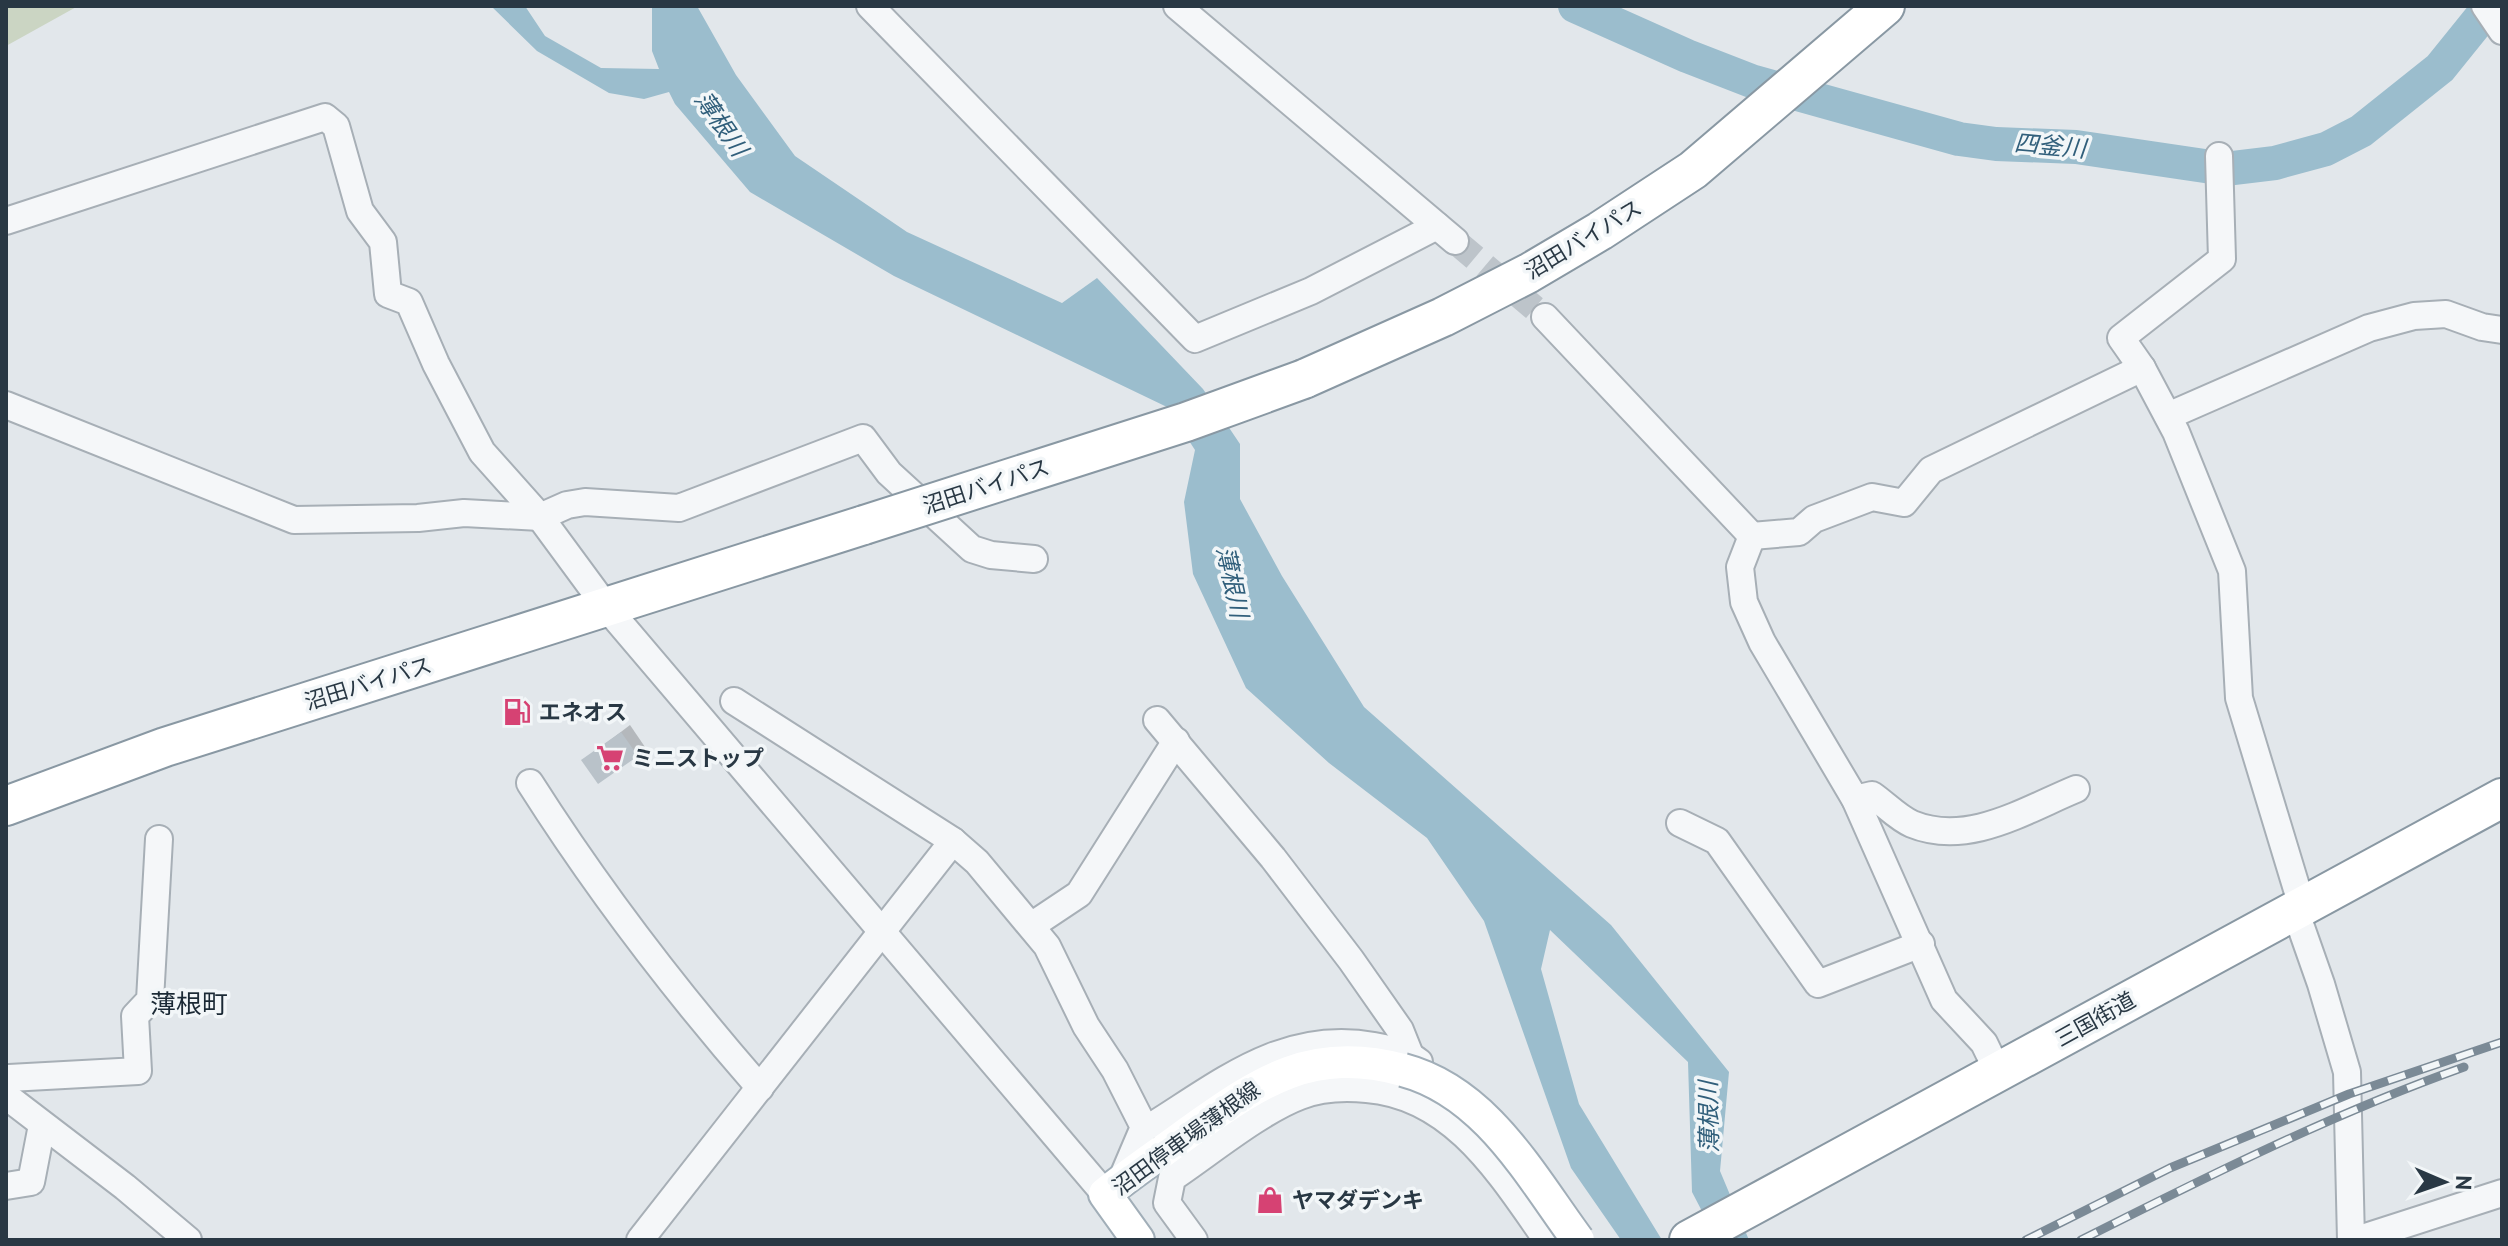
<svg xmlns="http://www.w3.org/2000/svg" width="2508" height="1246" viewBox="0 0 2508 1246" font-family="'PT Sans','Noto Sans JP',sans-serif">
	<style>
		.green { fill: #cbd5c3 }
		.water { fill: #9bbdcd }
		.shadow { fill: #0003 }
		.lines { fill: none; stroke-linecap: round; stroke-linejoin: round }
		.river { stroke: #9bbdcd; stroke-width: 34 }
		.building { fill: #b9c2c9 }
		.minor-tunnel { stroke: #bdc4ca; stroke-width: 26; stroke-dasharray: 26 13; stroke-linecap: butt }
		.minor-casing { stroke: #a7afb6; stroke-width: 30 }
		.major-casing { stroke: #a1aeb8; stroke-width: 36 }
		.highway-casing { stroke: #8998a3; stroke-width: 42 }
		.minor { stroke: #f5f7f9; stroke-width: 26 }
		.major { stroke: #fff; stroke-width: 32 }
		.highway { stroke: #fff; stroke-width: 38 }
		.rail-casing { stroke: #7b8a96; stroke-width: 9 }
		.rail { stroke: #f2f6f8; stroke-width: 6; stroke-dasharray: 18; stroke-linecap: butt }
		.major-bridge-casing { stroke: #a1aeb8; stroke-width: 36; stroke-linecap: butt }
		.highway-bridge-casing { stroke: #8998a3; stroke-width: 42; stroke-linecap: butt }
		.major-bridge { stroke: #fff; stroke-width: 32 }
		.highway-bridge { stroke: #fff; stroke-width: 38 }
		.labels { text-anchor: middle; stroke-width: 7; stroke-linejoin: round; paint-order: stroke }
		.street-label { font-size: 22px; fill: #293844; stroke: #f2f6f8 }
		.poi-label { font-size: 22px; font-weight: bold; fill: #293844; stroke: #f2f6f8; text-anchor: start }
		.water-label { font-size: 24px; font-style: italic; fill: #315f7b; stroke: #f2f6f8 }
		.quarter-label { font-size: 26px; fill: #1b2935; stroke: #f2f6f8 }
	</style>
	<rect width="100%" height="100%" fill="#e2e7eb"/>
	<path class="green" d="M6,6H78L6,46Z"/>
	<path class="water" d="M491,6H525L545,36L601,68L659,69L652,51V6H697L736,75L795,156L907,232L1062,303L1097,278L1203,389L1240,444V499L1282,576L1364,707L1611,925L1729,1072L1720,1171L1749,1240H1717L1692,1192L1688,1062L1550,930L1541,969L1579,1104L1662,1240H1621L1571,1168L1484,921L1427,838L1329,763L1246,688L1193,574L1184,502L1195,450L1167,407L894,276L750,192L675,104L669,92L644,99L609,93L537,51Z"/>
	<path class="shadow" d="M630,725L645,747L637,754L584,760Z"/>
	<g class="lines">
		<path class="river" d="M1575,6L1687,56L1754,82L1959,139L1996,144L2076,147L2225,169L2275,163L2326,149L2361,131L2440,68L2490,6"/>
	</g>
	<path class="building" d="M621,732L638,756L598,784L581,760Z"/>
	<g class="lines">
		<path class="minor-tunnel" d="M1455,241L1545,317"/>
		<g class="minor-casing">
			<g id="minor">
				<path d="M870,6L1195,339L1311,291L1437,226"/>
				<path d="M1177,6L1455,241"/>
				<path d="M2485,6L2502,31"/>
				<path d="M2219,156L2222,259L2121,338L2142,368L2176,432L2232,571L2239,698L2302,906"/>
				<path d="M6,221L325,117L336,126L360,211L383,242L388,294L409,302L436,364L482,452L540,517L607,608L1105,1194"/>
				<path d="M1545,317L1752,536"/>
				<path d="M6,405L294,520L418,518L464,513L540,517L567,505L585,502L679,508L863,438L889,473L972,549L991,555L1034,559"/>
				<path d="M2168,416L2369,328L2414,316L2446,314L2482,327L2502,330"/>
				<path d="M1752,536L1740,567L1744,602L1762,642L1855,799L1944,1000L1984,1043L1998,1072"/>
				<path d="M1752,536L1799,532L1814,519L1872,497L1904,503L1931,470L2142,368"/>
				<path d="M734,701L953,841L977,862L1047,946L1086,1026L1115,1070L1144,1127L1121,1181"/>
				<path d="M1157,720L1273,858L1351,960L1400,1030L1410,1055"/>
				<path d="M530,783C598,890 677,993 760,1088"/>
				<path d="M1855,799L1872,795C1885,804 1898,818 1912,824C1968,847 2025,810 2076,789"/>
				<path d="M1680,823L1717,841L1818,984L1921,944"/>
				<path d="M2295,910L2321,984L2347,1072L2351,1240"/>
				<path d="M1031,926L1079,894L1176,741"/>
				<path d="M6,1080L9,1078L138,1071L135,1016L150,1000L159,839"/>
				<path d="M6,1096L125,1187L188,1240"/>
				<path d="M1144,1127L1155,1124C1225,1080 1286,1030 1374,1046C1390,1049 1407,1052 1419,1062"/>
				<path d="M6,1186L31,1182L42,1125"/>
				<path d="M640,1240L953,841"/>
				<path d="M1194,1240L1167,1203L1172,1178C1208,1154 1260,1111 1300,1096C1320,1088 1346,1087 1367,1089C1454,1096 1501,1175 1547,1240"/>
				<path d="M2356,1240L2502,1193"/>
			</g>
		</g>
		<g class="major-casing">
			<path id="major" d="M1138,1240L1105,1194C1132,1172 1161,1153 1189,1132C1260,1082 1311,1045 1403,1070"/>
		</g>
		<g class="highway-casing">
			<g id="highway">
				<path d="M1304,379L1443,317L1529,273L1600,231L1693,170L1885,6"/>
				<path d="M6,806L165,747L864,525"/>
				<path d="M1689,1240L2502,798"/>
			</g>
		</g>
		<use href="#minor" class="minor"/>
		<use href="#major" class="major"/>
		<use href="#highway" class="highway"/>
		<g class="rail-casing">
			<g id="rail">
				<path d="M2026,1240L2170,1168L2349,1094L2502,1042"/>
				<path d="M2081,1240C2206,1177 2332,1114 2464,1067"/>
			</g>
		</g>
		<use href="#rail" class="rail"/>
		<g class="major-bridge-casing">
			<path id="major-bridge" d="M1403,1070C1486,1092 1530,1175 1578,1240"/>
		</g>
		<g class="highway-bridge-casing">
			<path id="highway-bridge" d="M864,525L1186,422L1304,379"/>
		</g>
		<use href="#major-bridge" class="major-bridge"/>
		<use href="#highway-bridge" class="highway-bridge"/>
	</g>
	<defs>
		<g id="fuel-bare" transform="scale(2.16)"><path d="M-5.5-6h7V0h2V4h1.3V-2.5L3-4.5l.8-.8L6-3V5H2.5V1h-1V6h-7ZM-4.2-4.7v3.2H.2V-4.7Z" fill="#d64273" stroke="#f2f6f8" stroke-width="2.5" paint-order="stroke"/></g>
		<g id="supermarket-bare" transform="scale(2.16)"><path d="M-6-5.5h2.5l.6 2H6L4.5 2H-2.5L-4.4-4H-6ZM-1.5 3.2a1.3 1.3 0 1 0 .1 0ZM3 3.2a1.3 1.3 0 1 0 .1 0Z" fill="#d64273" stroke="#f2f6f8" stroke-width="2.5" paint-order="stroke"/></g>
		<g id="shop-bare" transform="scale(2.16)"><path d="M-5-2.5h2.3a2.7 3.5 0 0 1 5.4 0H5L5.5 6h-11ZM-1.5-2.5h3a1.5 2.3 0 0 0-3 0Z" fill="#d64273" stroke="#f2f6f8" stroke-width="2.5" paint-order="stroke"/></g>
	</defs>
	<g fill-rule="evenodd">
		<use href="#fuel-bare" x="517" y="712"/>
		<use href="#supermarket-bare" x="610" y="758"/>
		<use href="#shop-bare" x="1270" y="1200"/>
	</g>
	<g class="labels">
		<g class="street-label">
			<text transform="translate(1583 239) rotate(-31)" y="8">沼田バイパス</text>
			<text transform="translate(986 486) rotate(-18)" y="8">沼田バイパス</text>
			<text transform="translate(368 683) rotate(-17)" y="8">沼田バイパス</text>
			<text transform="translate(2095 1019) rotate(-29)" y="8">三国街道</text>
			<text transform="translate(1186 1138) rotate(-36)" y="8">沼田停車場薄根線</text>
		</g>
		<g class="poi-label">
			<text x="539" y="720">エネオス</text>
			<text x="632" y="766">ミニストップ</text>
			<text x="1292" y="1208">ヤマダデンキ</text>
		</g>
		<g class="water-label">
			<text transform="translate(721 124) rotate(55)" y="8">薄根川</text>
			<text transform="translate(2050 146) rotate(5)" y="8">四釜川</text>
			<text transform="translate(1232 582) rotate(78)" y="8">薄根川</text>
			<text transform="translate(1709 1117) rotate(-91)" y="8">薄根川</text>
		</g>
		<g class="quarter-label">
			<text x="189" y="1013">薄根町</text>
		</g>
	</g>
	<rect width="2508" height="1246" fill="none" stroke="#293844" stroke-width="16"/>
	<g transform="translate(2444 1182) rotate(92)" stroke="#f2f6f8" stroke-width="6" paint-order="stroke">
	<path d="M0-6L14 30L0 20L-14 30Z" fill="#293844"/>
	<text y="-12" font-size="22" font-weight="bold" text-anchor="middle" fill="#293844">N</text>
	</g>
</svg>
